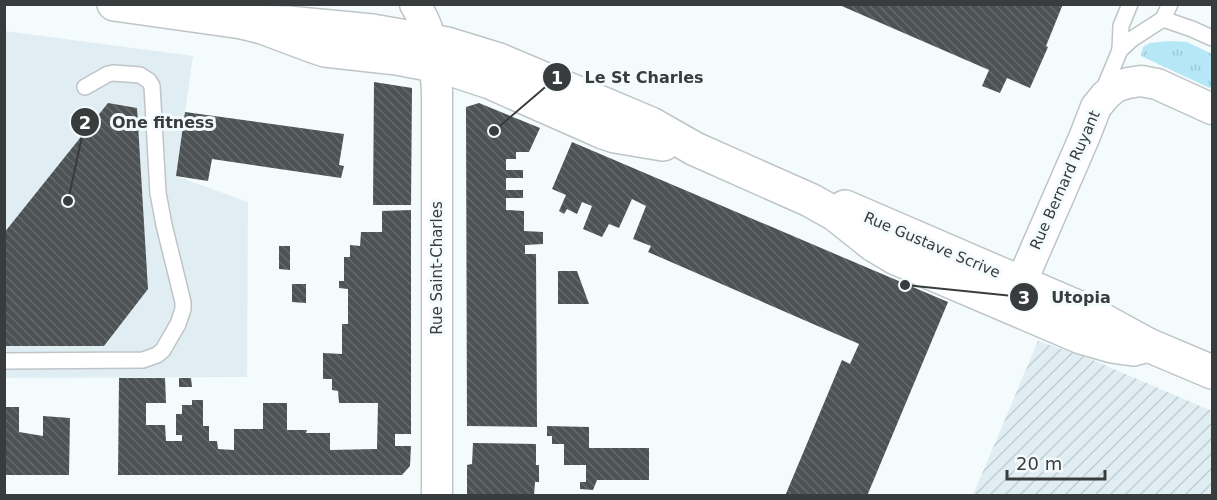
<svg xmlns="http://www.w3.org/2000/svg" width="1217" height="500" viewBox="0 0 1217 500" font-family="'DejaVu Sans',sans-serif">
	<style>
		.built { fill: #e0eef3 }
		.industrial { fill: url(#industrial-furrows) }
		.grass { fill: url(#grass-tufts) }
		.building { fill: url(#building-back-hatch) }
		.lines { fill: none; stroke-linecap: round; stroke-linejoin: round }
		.lane-casing { stroke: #bfc5c7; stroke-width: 18 }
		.street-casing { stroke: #bfc5c7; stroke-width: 33 }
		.secondary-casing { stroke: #bfc5c7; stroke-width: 36 }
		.lane { stroke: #fff; stroke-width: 15 }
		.street { stroke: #fff; stroke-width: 30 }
		.secondary { stroke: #fff; stroke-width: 33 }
		.labels { text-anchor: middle; stroke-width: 6; stroke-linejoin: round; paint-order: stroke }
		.street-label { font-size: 15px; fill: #393c3c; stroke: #f4fbfd }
		.leader { fill: none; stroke: #393c3c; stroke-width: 2 }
		.callout-dot { fill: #393c3c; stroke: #f4fbfd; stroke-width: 2 }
		.mark-label { font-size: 18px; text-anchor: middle; font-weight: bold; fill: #fff }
		.callout-label { font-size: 16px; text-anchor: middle; font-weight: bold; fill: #393c3c; stroke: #f4fbfd; stroke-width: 6; stroke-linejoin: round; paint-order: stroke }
	</style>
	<defs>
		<pattern id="industrial-furrows" width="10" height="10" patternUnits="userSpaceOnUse" patternTransform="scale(1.5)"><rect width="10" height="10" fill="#e0eef3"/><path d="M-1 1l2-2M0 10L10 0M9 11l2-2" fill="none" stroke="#c1cdd1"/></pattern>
		<pattern id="grass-tufts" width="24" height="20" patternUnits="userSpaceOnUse" patternTransform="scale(1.5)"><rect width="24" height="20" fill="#b5e7f7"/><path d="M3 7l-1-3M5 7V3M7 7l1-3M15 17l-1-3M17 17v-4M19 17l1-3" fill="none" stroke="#9cc7d5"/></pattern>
		<pattern id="building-back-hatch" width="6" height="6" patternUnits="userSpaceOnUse" patternTransform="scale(1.5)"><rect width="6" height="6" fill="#4d5354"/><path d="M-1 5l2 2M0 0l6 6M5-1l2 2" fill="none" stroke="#656a6a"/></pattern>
	</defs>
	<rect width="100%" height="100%" fill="#f4fbfd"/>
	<path class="built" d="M5,31L193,56L176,176L248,202L247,377L5,378Z"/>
	<path class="industrial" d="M1038,341L1088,358L1212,411V495H973Z"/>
	<path class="grass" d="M1168,41L1187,42L1212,54V89L1141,56L1143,47L1150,43Z"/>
	<g class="building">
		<path d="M837,4H1063L1046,46L1048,47L1030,88L1007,78L1000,93L982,86L989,70Z"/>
		<path d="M374,82L412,88L411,205H373Z"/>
		<path d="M108,103L137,108L148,289L104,346H4V233Z"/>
		<path d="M479,103L540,128L529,152H516V159H506V170H523V178H506V190H523V198H506V210L524,211V231L543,232V244L525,245V254H536L537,427L467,426L466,107Z"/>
		<path d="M185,112L344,134L339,165L344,166L341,178L212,159L208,181L176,176Z"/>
		<path d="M572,142L948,302L867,496H785L842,360L850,364L859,344L648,252L651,246L633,239L646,206L632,199L619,228L609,224L602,237L583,229L592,206L582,202L577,214L567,209L564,214L559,211L566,195L552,189Z"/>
		<path d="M411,210V434H395V446H411L410,466L402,475H118L119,378H165L166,403H146V425H165L166,441H182V435H176V414H182V405H192V400H203V426H209V441H217L218,449L234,450V429H263V403H287V430H307L306,433H330V450L377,449L378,403H339L338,391L332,390V379H323V353L342,354V324H348V289L339,288V281H344V257H350V245L360,246L361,232H382V211Z"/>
		<path d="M279,246H290V270L279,269Z"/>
		<path d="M558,271H577L589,304H558Z"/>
		<path d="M292,284H306V303L292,302Z"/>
		<path d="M179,378H191L192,387H179Z"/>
		<path d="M4,407H19V432L43,436V416L70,418L69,475H4Z"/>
		<path d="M547,426L589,427V448H649V480H597L593,490L580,489V482H586V465H564V444H552V436H547Z"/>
		<path d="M473,443L536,444V465H539V482H535L534,496H467V465L472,464Z"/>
	</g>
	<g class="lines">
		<g class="lane-casing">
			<g id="lane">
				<path d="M1163,19L1192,29L1212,38"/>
				<path d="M1120,50L1121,26L1130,4"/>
				<path d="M1103,91L1120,50L1132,39L1163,19L1170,4"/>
				<path d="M4,361L143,360L157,355L163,350L178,324L183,309V302L164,225L158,193L152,86L149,81L140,75L113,73L108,74L85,87"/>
			</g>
		</g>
		<g class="street-casing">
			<g id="street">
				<path d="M415,4C434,35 435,58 437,92V496"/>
				<path d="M1011,306L1084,138L1096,107L1105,96L1115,87L1128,83L1141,81L1157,84L1212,109"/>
			</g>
		</g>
		<g class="secondary-casing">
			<g id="secondary">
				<path d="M114,4L242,22L262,27L313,46L325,50L397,58L444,67L490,82L603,132L615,136L663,144"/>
				<path d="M242,22L288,23L372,31L447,44L499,60L651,124L695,149L810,200L835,214L874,245L896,258L1081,337L1112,346L1133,349L1148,345"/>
				<path d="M845,207L1084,310L1148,345L1212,372"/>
			</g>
		</g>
		<use href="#lane" class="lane"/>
		<use href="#street" class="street"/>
		<use href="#secondary" class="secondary"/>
	</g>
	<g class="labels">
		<g class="street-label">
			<text transform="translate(1065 180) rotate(-66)" y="5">Rue Bernard Ruyant</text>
			<text transform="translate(932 245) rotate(23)" y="5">Rue Gustave Scrive</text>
			<text transform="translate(437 268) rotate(-90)" y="5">Rue Saint-Charles</text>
		</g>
	</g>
	<path class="leader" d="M494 131L557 77M68 201L85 122M905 285L1024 297"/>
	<g class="callout-dot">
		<circle cx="494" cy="131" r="6"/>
		<circle cx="68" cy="201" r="6"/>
		<circle cx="905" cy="285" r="6"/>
		<circle cx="557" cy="77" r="15"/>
		<circle cx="85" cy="122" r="15"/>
		<circle cx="1024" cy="297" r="15"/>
	</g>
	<g class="mark-label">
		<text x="557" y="84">1</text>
		<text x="85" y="129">2</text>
		<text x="1024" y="304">3</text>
	</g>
	<g class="callout-label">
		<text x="644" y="83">Le St Charles</text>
		<text x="163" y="128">One fitness</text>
		<text x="1081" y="303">Utopia</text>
	</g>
	<rect width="1217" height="500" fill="none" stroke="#393c3c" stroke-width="12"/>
	<path d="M1007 470v9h98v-9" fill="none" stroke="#393c3c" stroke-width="3"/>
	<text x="1016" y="470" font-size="18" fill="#393c3c" stroke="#f4fbfd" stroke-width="4.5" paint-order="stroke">20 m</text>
</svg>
